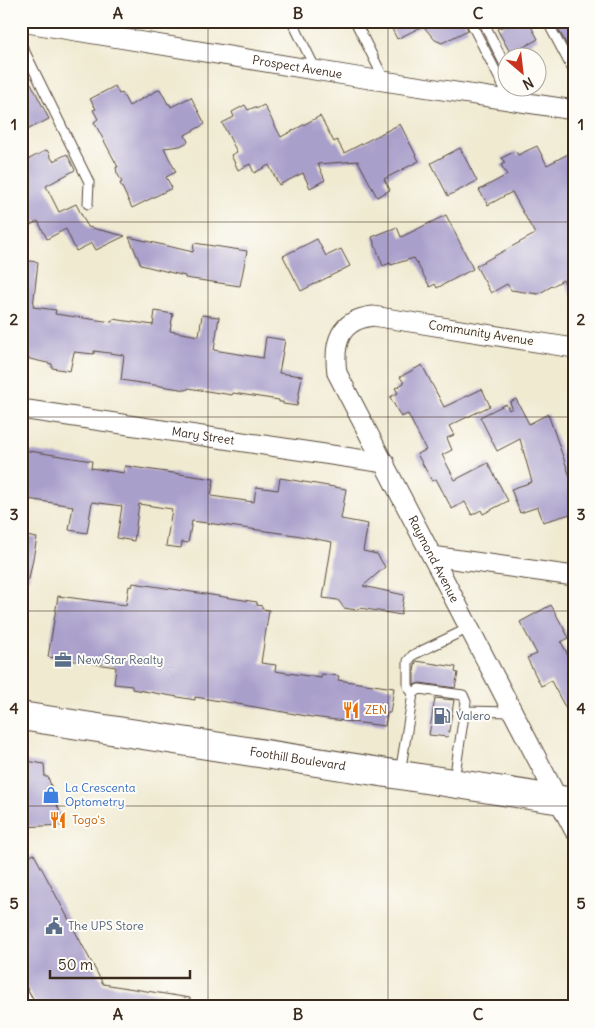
<svg xmlns="http://www.w3.org/2000/svg" width="595" height="1028" viewBox="0 0 595 1028" font-family="Delius,sans-serif">
	<style>
		.building { fill: #a99fcb }
		.lines { fill: none; stroke-linecap: round; stroke-linejoin: round }
		.service-casing { stroke: #564739; stroke-width: 11 }
		.minor-casing { stroke: #564739; stroke-width: 21 }
		.primary-casing { stroke: #564739; stroke-width: 30 }
		.service { stroke: #fff; stroke-width: 9 }
		.minor { stroke: #fff; stroke-width: 19 }
		.primary { stroke: #fff; stroke-width: 28 }
		.grid { fill: none; stroke: #3b2a1e; stroke-width: 1; stroke-opacity: 0.55 }
		.labels { text-anchor: middle; stroke-width: 4; stroke-linejoin: round; paint-order: stroke }
		.street-label { font-size: 12px; fill: #3b2a1e; stroke: #fdfcf7 }
		.service-label { font-size: 12px; fill: #4e5e75; stroke: #fdfcf7; text-anchor: start }
		.food-label { font-size: 12px; fill: #c56008; stroke: #fdfcf7; text-anchor: start }
		.shop-label { font-size: 12px; fill: #366cbe; stroke: #fdfcf7; text-anchor: start }
		.neatline { fill: none; stroke: #3b2a1e; stroke-width: 2 }
		.grid-label { font-size: 16px; text-anchor: middle; font-weight: bold; fill: #3b2a1e }
	</style>
	<rect width="100%" height="100%" fill="#fdfcf7"/>
	<filter id="ink" filterUnits="userSpaceOnUse"><feTurbulence type="fractalNoise" baseFrequency=".02" numOctaves="2"/><feDisplacementMap in="SourceGraphic" scale="10" xChannelSelector="R" yChannelSelector="G"/><feConvolveMatrix kernelMatrix="1 2 1 2 8 2 1 2 1" color-interpolation-filters="sRGB"/></filter>
	<filter id="wash" filterUnits="userSpaceOnUse"><feTurbulence type="fractalNoise" baseFrequency=".0096" numOctaves="4" result="noise"/><feDisplacementMap in="SourceGraphic" scale="20" xChannelSelector="R" yChannelSelector="G"/><feGaussianBlur stdDeviation="1.12" result="paint"/><feColorMatrix in="noise" values="0 0 0 0 0 0 0 0 0 0 0 0 0 0 0 0 0 1.4 0 .05"/><feComposite in="paint" operator="in"/></filter>
	<g filter="url(#wash)">
		<rect width="100%" height="100%" fill="#f0ead1"/>
		<g id="blocks">
			<g class="building">
				<path d="M388,21H464L468,30L442,43L435,40L423,26L397,39Z"/>
				<path d="M501,21H528L538,39L511,54L497,29L504,26Z"/>
				<path d="M562,21H574V58L556,25Z"/>
				<path d="M31,83L49,119L21,133V89Z"/>
				<path d="M115,86L119,94L122,93L129,106L160,89L168,104H170L171,107L191,97L205,124L185,135L188,142L180,146L164,148L176,172L166,177L172,188L132,208L120,183L122,182L117,173L116,167H118L94,122L98,119L93,110L96,109L90,99Z"/>
				<path d="M245,105L248,110L255,107L256,109L264,105L281,137L320,116L334,142L337,140L344,153L400,124L419,161L384,179L390,190L377,197L358,161L318,164L325,180L310,188L303,173L279,185L269,165L254,173L250,164L238,170L231,155L237,152L222,123L234,117L232,112Z"/>
				<path d="M537,146L547,165L574,151V300L563,280L538,294L511,290L507,284L491,293L476,266L535,234L512,192L488,205L479,190L507,175L501,165L505,163L502,158L515,151L518,155Z"/>
				<path d="M460,148L477,181L448,196L431,163Z"/>
				<path d="M47,150L53,161L67,154L75,170L46,186L59,212L76,204L88,227L125,236L96,250L92,243L76,251L66,229L47,239L38,221L21,230V163Z"/>
				<path d="M446,215L473,269L437,288L435,284L430,287L414,258L391,265L390,263L383,266L372,237L397,227L401,237Z"/>
				<path d="M129,237L193,252L194,243L247,251L240,286L185,278V276L141,265Z"/>
				<path d="M317,239L326,256L341,249L350,266L301,291L283,256Z"/>
				<path d="M21,260L38,262L33,307L56,310L55,314L112,322L113,319L153,325L155,311L173,314L170,331L199,336L202,315L219,317L214,350L263,358L266,337L285,340L279,373L302,376L297,406L283,404V402H279V400L233,393L232,395L188,388L187,390L121,380L124,355L94,351V354L74,352L70,371L52,368V364L21,357Z"/>
				<path d="M422,365L444,407L482,389L490,406L449,426L454,435L447,438L452,450L442,455L455,480L488,463L508,501L483,514L481,510L472,515L465,502L452,509L436,479L432,481L417,454L426,450L408,414L401,417L390,397L398,393L395,388L404,383L400,377Z"/>
				<path d="M516,399L529,424L548,414L574,488V513L543,522L538,507L520,513L511,489L532,482L520,439L497,451L480,417L506,404L509,410L512,408L510,402Z"/>
				<path d="M23,450L92,461L91,468L124,473L125,466L214,479L211,496L254,502L256,487L278,490L280,478L346,489L341,519L368,524L363,551L377,554L385,567L363,586L404,595L401,615L360,608L356,610L344,608L338,600L323,598L332,542L295,535L192,521L188,543L182,542L181,548L166,546L172,509L139,504L134,541L117,538L122,506L92,502L87,533L69,530L73,506L21,498Z"/>
				<path d="M21,535L37,538L29,579H21Z"/>
				<path d="M133,583L257,602V605L262,606V609L269,610L261,663L276,665L275,671L321,678L322,674L339,676L338,680L394,688L390,713H387L385,726L312,717L232,703L195,697V700L132,689V686L114,684L116,667L48,657L58,596L126,605L129,586L132,587Z"/>
				<path d="M551,605L569,638L561,642L574,666V724L551,681L541,686L527,658L537,654L520,622Z"/>
				<path d="M416,661L456,667L455,672L458,673L455,688L420,683L414,685V671Z"/>
				<path d="M435,698L454,700L448,737L429,735Z"/>
				<path d="M21,760L44,764L45,777H48L64,825L21,827Z"/>
				<path d="M34,854L103,984L190,998V1007H38L21,978V861Z"/>
			</g>
		</g>
	</g>
	<g filter="url(#ink)">
		<use href="#blocks" fill-opacity="0" stroke="#564739" stroke-width="1"/>
		<g class="lines">
			<g class="service-casing">
				<g id="service">
					<path d="M292,21L316,70"/>
					<path d="M355,21L385,81"/>
					<path d="M470,21L510,99"/>
					<path d="M483,21L508,71"/>
					<path d="M547,21L574,72"/>
					<path d="M21,44L89,182L88,204"/>
					<path d="M413,694L408,686V661L413,655L469,628"/>
					<path d="M465,711L512,712"/>
					<path d="M400,773L413,694L419,689L463,695L466,702L454,780"/>
					<path d="M21,989L32,1007"/>
				</g>
			</g>
			<g class="minor-casing">
				<g id="minor">
					<path id="s1" d="M21,22L357,77L574,110"/>
					<path id="s2" d="M574,348L373,316C339,320 333,343 337,373L574,830"/>
					<path id="s3" d="M21,409L385,463"/>
					<path d="M432,556L574,576"/>
				</g>
			</g>
			<g class="primary-casing">
				<g id="primary">
					<path id="s4" d="M21,716L574,802"/>
				</g>
			</g>
			<use href="#service" class="service"/>
			<use href="#minor" class="minor"/>
			<use href="#primary" class="primary"/>
		</g>
	</g>
	<path class="grid" d="M208,21V1007M388,21V1007M21,222H574M21,417H574M21,611H574M21,806H574"/>
	<defs>
		<g id="office-bare" transform="scale(1.35)"><path d="M-6-3h4V-5.5h4V-3h4V5H-6ZM-1-4.5V-3h2v-1.5ZM-6 0V1H6V0Z" fill="#5c6f8a" stroke="#fdfcf7" stroke-width="2.5" paint-order="stroke"/></g>
		<g id="restaurant-bare" transform="scale(1.35)"><path d="M-5-6h1v4h1v-4h1v4h1v-4h1v5L-1.5 .5V6h-2V.5L-5-1ZM5-6V6H3V1.5H1.5Q1.5-4 5-6Z" fill="#e8710a" stroke="#fdfcf7" stroke-width="2.5" paint-order="stroke"/></g>
		<g id="fuel-bare" transform="scale(1.35)"><path d="M-5.5-6h7V0h2V4h1.3V-2.5L3-4.5l.8-.8L6-3V5H2.5V1h-1V6h-7ZM-4.2-4.7v3.2H.2V-4.7Z" fill="#5c6f8a" stroke="#fdfcf7" stroke-width="2.5" paint-order="stroke"/></g>
		<g id="shop-bare" transform="scale(1.35)"><path d="M-5-2.5h2.3a2.7 3.5 0 0 1 5.4 0H5L5.5 6h-11ZM-1.5-2.5h3a1.5 2.3 0 0 0-3 0Z" fill="#3f7fe0" stroke="#fdfcf7" stroke-width="2.5" paint-order="stroke"/></g>
		<g id="civic-bare" transform="scale(1.35)"><path d="M-.6-6.5H3V-4.5H.6V-3L4-1V1h2V6H-6V1h2V-1L-.6-3ZM-1.2 2.5V6h2.4V2.5Z" fill="#5c6f8a" stroke="#fdfcf7" stroke-width="2.5" paint-order="stroke"/></g>
	</defs>
	<g fill-rule="evenodd">
		<use href="#office-bare" x="63" y="660"/>
		<use href="#restaurant-bare" x="351" y="710"/>
		<use href="#fuel-bare" x="442" y="716"/>
		<use href="#shop-bare" x="51" y="795"/>
		<use href="#restaurant-bare" x="58" y="820"/>
		<use href="#civic-bare" x="54" y="926"/>
	</g>
	<g class="labels">
		<g class="street-label">
			<text dy="4" stroke="none"><textPath href="#s1" startOffset="280">Prospect Avenue</textPath></text>
			<text transform="translate(481 333) rotate(9)" y="4">Community Avenue</text>
			<text dy="4" stroke="none"><textPath href="#s3" startOffset="184">Mary Street</textPath></text>
			<text dy="4" stroke="none"><textPath href="#s2" startOffset="491">Raymond Avenue</textPath></text>
			<text dy="4" stroke="none"><textPath href="#s4" startOffset="280">Foothill Boulevard</textPath></text>
		</g>
		<g class="service-label">
			<text x="77" y="664">New Star Realty</text>
			<text x="456" y="720">Valero</text>
			<text x="68" y="930">The UPS Store</text>
		</g>
		<g class="food-label">
			<text x="365" y="714">ZEN</text>
			<text x="72" y="824">Togo's</text>
		</g>
		<g class="shop-label">
			<text x="65" y="792">La Crescenta<tspan x="65" dy="14">Optometry</tspan></text>
		</g>
	</g>
	<rect width="595" height="1028" fill="none" stroke="#fdfcf7" stroke-width="55"/>
	<g transform="translate(522 72) rotate(152)"><circle r="24" fill="#fdfcf7" stroke="#afa8a0"/>
	<path d="M0-4L9 19L0 12L-9 19Z" fill="#c8321e"/>
	<text y="-8" font-size="14" font-weight="bold" text-anchor="middle" fill="#3b2a1e">N</text>
	</g>
	<path d="M50 970v8h140v-8" fill="none" stroke="#3b2a1e" stroke-width="2.5"/>
	<text x="58" y="970" font-size="15" fill="#3b2a1e" stroke="#fdfcf7" stroke-width="4" paint-order="stroke">50 m</text>
	<rect x="28" y="28" width="540" height="972" class="neatline"/>
	<g class="grid-label">
		<text x="118" y="19">A</text>
		<text x="298" y="19">B</text>
		<text x="478" y="19">C</text>
		<text x="14" y="130">1</text>
		<text x="581" y="130">1</text>
		<text x="14" y="325">2</text>
		<text x="581" y="325">2</text>
		<text x="14" y="520">3</text>
		<text x="581" y="520">3</text>
		<text x="14" y="714">4</text>
		<text x="581" y="714">4</text>
		<text x="14" y="909">5</text>
		<text x="581" y="909">5</text>
		<text x="118" y="1020">A</text>
		<text x="298" y="1020">B</text>
		<text x="478" y="1020">C</text>
	</g>
</svg>
